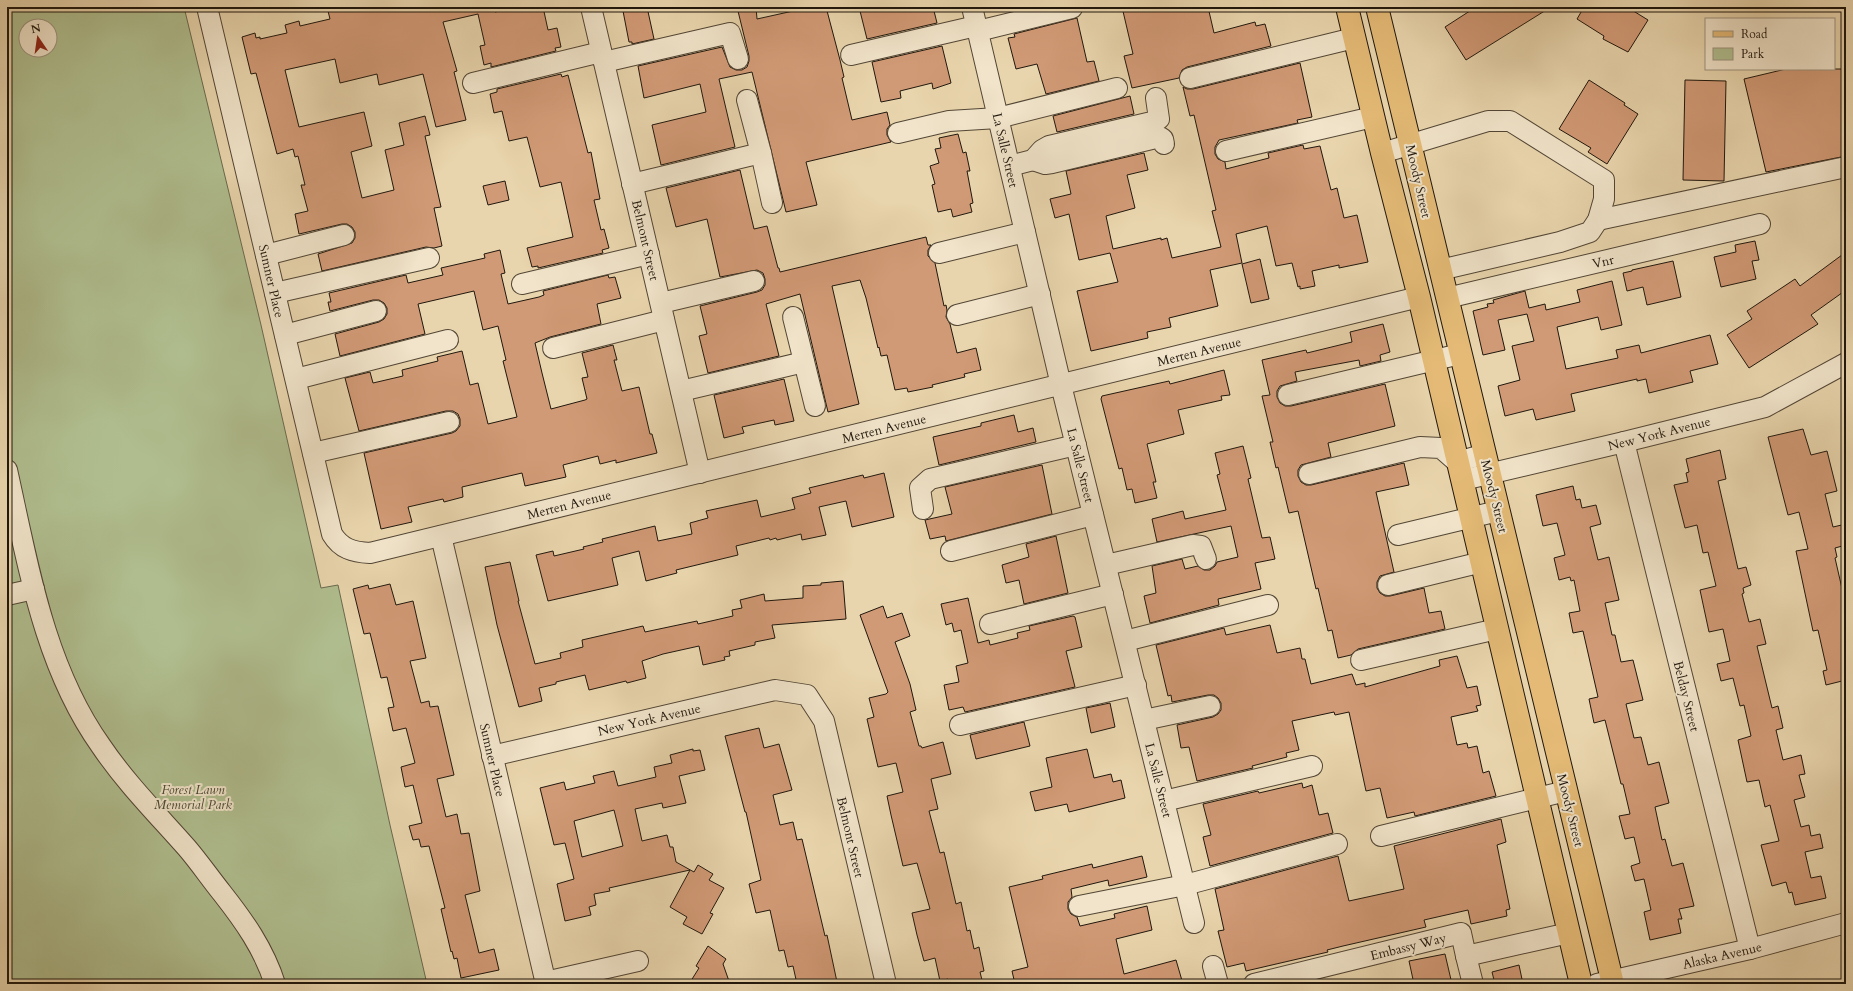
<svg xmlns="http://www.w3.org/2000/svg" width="1853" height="991" viewBox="0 0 1853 991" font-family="Cardo,serif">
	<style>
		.green { fill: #b0be8f; stroke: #686a4e; fill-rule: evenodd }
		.building { fill: #d19a76; stroke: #1f170d; fill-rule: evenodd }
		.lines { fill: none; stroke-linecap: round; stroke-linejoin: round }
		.minor-casing { stroke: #524635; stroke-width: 22 }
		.major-casing { stroke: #1f170d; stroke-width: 24 }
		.minor { stroke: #f1e4ca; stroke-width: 20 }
		.major { stroke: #e4ba76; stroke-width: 22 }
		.labels { text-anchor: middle; stroke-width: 4; stroke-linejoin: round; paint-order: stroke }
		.street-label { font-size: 13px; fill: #1f170d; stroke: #f1e4ca }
		.park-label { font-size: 13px; font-style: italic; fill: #4a4934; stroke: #f1e4ca }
	</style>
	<rect width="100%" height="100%" fill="#e9d5ad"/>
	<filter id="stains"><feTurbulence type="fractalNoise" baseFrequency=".005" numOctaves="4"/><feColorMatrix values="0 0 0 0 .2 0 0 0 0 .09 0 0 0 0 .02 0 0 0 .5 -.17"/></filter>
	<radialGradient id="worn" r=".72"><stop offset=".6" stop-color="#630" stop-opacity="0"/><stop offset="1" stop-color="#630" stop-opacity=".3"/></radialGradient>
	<path class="green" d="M7,7H184L261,325L321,588L338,585L390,825L427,984H7ZM26,26H50V50H26Z"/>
	<g class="building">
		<path d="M344,7H494L495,12L515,7H543L548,30L557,28L561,47L555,48L556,51L491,67V63L484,65L480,46L485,45L478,14L443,22L457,71L454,72L466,120L436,127L423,74L379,85L377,74L340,83L335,59L285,70L299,127L364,112L372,146L351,152L362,198L394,190L385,150L404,145L399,123L425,116L430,135L425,136L441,207L434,208L442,246L434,248L426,247L322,271L318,254L352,243L355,238V232L352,227L347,224H342L299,234L295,214L308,211L301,185H305L298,156L295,157L293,149L277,154L256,73L251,74L242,37L255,33L256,38L260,37V39L287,33L285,25L299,21L300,26L330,19L328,11Z"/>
		<path d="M629,7H647L654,39L632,44V42H629L623,11L630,10Z"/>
		<path d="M737,7H756L757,19L811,7H826L840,60L844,77L842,78L852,120L887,112L890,125L887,129V135L891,142L806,162L817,205L786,212L752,72L719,79L735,147L661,165L652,125L706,112L700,84L644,98L638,66L722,47L730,67L736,70H742L747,67L749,61V56Z"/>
		<path d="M859,7H933L937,23L867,39Z"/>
		<path d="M1122,7H1208L1214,33L1255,22L1256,26L1265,24L1271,46L1187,67L1182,70L1179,78L1132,88L1124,56L1133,54Z"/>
		<path d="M1476,7H1551L1466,60L1445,27Z"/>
		<path d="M1584,7H1627L1648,20L1628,52L1603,39L1604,36L1577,19Z"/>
		<path d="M1077,18L1087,62L1094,61L1099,81L1046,94L1037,64L1016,69L1008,38L1015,37L1014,34Z"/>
		<path d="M942,46L951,83L933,89L932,83L900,91L901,98L881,102L872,62Z"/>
		<path d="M1300,63L1312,117L1297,120L1298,123L1219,140L1215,147V154L1218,159L1225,162L1226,169L1269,158L1268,153L1303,145L1304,149L1320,146L1331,190L1337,188L1344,218L1357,215L1368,262L1339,268V265L1312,271L1315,286L1300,289V286L1298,287L1292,263L1276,266L1267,226L1236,234L1242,263L1210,270L1218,306L1169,318L1171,327L1147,332L1148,338L1091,351L1077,291L1118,282L1110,253L1079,260L1069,214L1055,218L1050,199L1071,194L1066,171L1144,153L1148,170L1127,175L1135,208L1106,216L1113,249L1161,238V240L1167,238L1172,258L1221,247L1212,211L1216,210L1194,115L1190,116L1183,87L1187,89H1193Z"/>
		<path d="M1786,69H1842L1846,87V156L1766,172L1744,79Z"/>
		<path d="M561,74L562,77L568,75L588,153L591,152L600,199L594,200L601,230L604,229L609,248L602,250L603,253L538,268V266L532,267L527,248L573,237L561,182L540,187L527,137L509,141L502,111L494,113L490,94L497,92V89Z"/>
		<path d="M1589,80L1625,103L1624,105L1638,114L1607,164L1588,152L1591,148L1559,129Z"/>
		<path d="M1685,80L1726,81L1724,181L1683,180Z"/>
		<path d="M1130,96L1134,114L1057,132L1053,116Z"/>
		<path d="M958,134L963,153L966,152L970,171H967L973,203L970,204L972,212L953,217L951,209L938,212L932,185L935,184L930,166L939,163L935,149L941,148L939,138Z"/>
		<path d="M740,170L754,229L767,226L778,268H779L780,272L926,237L928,245H931L928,250V256L935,263L944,306L946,305L947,310L946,317L950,324L957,353L976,348L981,370L964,374L965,377L932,385L933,387L908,392L907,388L895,390L887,355L881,356L879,347L878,348L866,298L860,280L832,286L859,404L828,412L800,294L766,304L779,356L708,373L699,336L707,334L700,306L757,292L762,290L765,285V279L763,273L757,270L720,277L707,219L676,227L666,188Z"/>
		<path d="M505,181L509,200L488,205L483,186Z"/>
		<path d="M1755,241L1759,260L1752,261L1756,279L1721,287L1714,257L1736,252L1735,245Z"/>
		<path d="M500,250L505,273L501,274L508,304L539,297L544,295L543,291L608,275L609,278L615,277L621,298L597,304L601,324L550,337L535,343L542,373L551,409L585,400L587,399L582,378L588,377L582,353L613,345L617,360H614L622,391L639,387L650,434H652L657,453L616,463V460L600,464L598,456L563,465L566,477L525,486L522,473L462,487L463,497L444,502L443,499L408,507L412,522L381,529L364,453L452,433L456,431L460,426V419L458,414L453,411H446L359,431L345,378L370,372L373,383L403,376L402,370L438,361L437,357L462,351L470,385L478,383L488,424L517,417L503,361L506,360L498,326L483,330L474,291L418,304L425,334L340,356L335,334L379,322L384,319L387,314V308L384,303L379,300H373L330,311L328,302H331L329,293L406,275L408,283L443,275L441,268L485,258L484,254Z"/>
		<path d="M1846,252V290L1811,315L1818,324L1749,368L1727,335L1752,319L1747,311L1795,279L1800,286Z"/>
		<path d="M1260,259L1269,299L1251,303L1242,264Z"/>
		<path d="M1673,261L1681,297L1647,305L1643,287L1627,291L1623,273L1632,271V270Z"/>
		<path d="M1612,281L1622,325L1601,330L1598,317L1557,327L1566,369L1618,358L1616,350L1639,345L1641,353L1710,335L1718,364L1690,371L1693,382L1649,393L1646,379L1637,381V379L1571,394L1575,411L1536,420L1533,409L1505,416L1498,386L1520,380L1512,346L1534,341L1527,314L1498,320L1505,350L1483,355L1473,311L1488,307L1487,304L1494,303L1493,300L1525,291L1529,308L1545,304L1546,310L1580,302L1577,290Z"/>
		<path d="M1383,324L1390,352L1380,355L1381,361L1360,366L1359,360L1295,372L1297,381L1280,386L1277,391V397L1280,403L1285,406H1291L1385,384L1395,426L1328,443L1331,457L1301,465L1298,470V476L1301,482L1306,485H1311L1404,463L1409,485L1376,492L1394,572L1380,576L1377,582V588L1380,593L1385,596H1390L1424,588L1429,613L1441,611L1445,629L1358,649L1351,655L1338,658L1332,630L1328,631L1318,588L1316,589L1298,511L1289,513L1278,467L1276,468L1270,442H1273L1262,396L1270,395L1262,360L1306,350L1307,353L1352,342L1350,332Z"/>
		<path d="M1224,370L1230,395L1221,396L1222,400L1178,410L1184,434L1147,444L1156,482H1153L1157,498L1135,503L1132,489L1127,490L1122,468L1119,469L1101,399L1102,396L1169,381L1170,384Z"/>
		<path d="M784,379L794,421L775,425L774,420L742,427L744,433L724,438L714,395Z"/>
		<path d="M1014,415L1018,432L1033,428L1036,442L939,465L933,437L981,426V423Z"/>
		<path d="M1803,429L1811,455L1827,451L1837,491L1825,494L1833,527L1846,524V545L1835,548L1837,557L1835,558L1846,606V680L1826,685L1823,671L1827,670L1818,630L1813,631L1796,551L1808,549L1799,512L1788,515L1768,437Z"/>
		<path d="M1243,446L1251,478L1248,479L1262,538L1270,537L1275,559L1255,563L1261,589L1218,599L1219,605L1150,623L1144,596L1156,593L1152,566L1182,559L1185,569L1198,566L1204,570H1210L1215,566L1217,562L1238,557L1231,526L1157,542L1152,519L1183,511L1185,519L1226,510L1217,475L1220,474L1215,453Z"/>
		<path d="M1720,450L1726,479L1718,481L1738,569L1746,567L1751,585L1743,588L1744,593L1742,594L1749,622L1760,619L1766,644L1757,646L1772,708L1778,706L1783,728L1776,730L1783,760L1801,755L1805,774L1799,775L1805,797L1794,800L1801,827L1809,825L1811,836L1820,834L1823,848L1805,852L1811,878L1821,876L1826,898L1795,905L1792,892L1789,893L1786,882L1772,886L1761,845L1779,841L1770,805L1765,807L1759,780L1747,782L1738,740L1751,736L1744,705L1740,706L1733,678L1721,681L1717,664L1730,661L1723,629L1709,632L1700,590L1716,586L1708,552L1703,553L1697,525L1685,528L1674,485L1688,482L1686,473L1689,472L1686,459Z"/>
		<path d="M1042,465L1052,514L946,541L945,536L930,539L925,520L952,514L945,487Z"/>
		<path d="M884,473L894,517L852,527L846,501L819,507L826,535L802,540L801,534L777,540L776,538L770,540L769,538L736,546L738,555L676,570L677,573L646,581L639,551L612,558L618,585L548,601L536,555L553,551L554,556L584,549L583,547L603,542L602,539L655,526L658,541L692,534L690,523L708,518L706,511L757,500L761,517L795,509L792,498L811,493L809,488L863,475L864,478Z"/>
		<path d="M1573,486L1576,500L1580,499L1582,508L1596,505L1601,524L1590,527L1598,560L1609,557L1619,600L1605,603L1612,635H1615L1621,662L1633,660L1643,700L1626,704L1634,738L1641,737L1648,765L1659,762L1669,803L1655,807L1662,840L1665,839L1672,866L1683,863L1694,906L1679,909L1682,919H1678L1681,933L1650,940L1644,912L1651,910L1644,879L1635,881L1631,866L1640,863L1634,837L1625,839L1619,816L1630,814L1623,784H1621L1605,720L1594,723L1589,699L1598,697L1583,631L1573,633L1569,613L1580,611L1574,580L1571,581L1570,577L1559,580L1554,558L1565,555L1557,523L1543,526L1536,495Z"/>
		<path d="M1056,536L1068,593L1024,604L1019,580L1006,583L1002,565L1029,557L1026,544Z"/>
		<path d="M510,562L519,601H518L535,664L561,658L560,653L583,647L582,640L643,626L645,632L697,621L698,624L733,616L732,610L742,608L740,600L764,594L765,601L803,598V586L821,585V583L843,581L846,619L772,625L775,638L755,642V645L729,651L730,656L724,657L725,660L703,665L699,646L663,654L642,661L646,678L627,683L626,681L589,690L585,675L556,682V684L539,688L542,701L519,707L497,625L485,567Z"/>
		<path d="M390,584L396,605L413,601L426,658L410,661L421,703L429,701L430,707L438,706L454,775L437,779L446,817L457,814L461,834L469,833L480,891L465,895L479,953L494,949L499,970L461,978L457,958L454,959L452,951L451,952L441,909L445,908L429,846L421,847L419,839L413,840L409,826L422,823L413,785L405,787L401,767L415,763L406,728L393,731L388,708L394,707L387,677L381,678L370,633L364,634L353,589L368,585L369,589Z"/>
		<path d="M968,598L978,643L989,640L990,645L1018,638L1017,633L1030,630L1029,626L1073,616L1075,617L1082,647L1066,651L1075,687L965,712L963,707L949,710L944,685L959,682L956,666L968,663L961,630L954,632L952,623L946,625L941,604Z"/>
		<path d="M883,606L887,618L902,613L910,636L895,642L910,684L916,710L910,712L919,746H921L922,748L943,742L951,774L931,779L938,809L929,811L940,853L944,852L956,904L961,902L967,931L970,930L974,949L979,947L984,971L980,972L983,984H950L948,979L940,981L935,958L924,961L917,935L912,913L930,909L917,863L903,866L891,815L887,796L903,792L896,763L878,767L867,719L874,717L869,698L886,694L888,692L860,615Z"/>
		<path d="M1270,625L1277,653L1300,648L1302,659H1305L1311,684L1352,674L1356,685L1365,683V687L1440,666L1439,660L1457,656L1467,688L1477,686L1481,705L1476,706L1478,711L1451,717L1457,745L1467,743L1468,748L1477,746L1483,773L1489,771L1496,796L1415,816L1414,812L1387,818L1380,788L1366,791L1349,712L1335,715L1334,712L1292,721L1299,750L1286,753L1287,757L1252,766L1253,768L1197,781L1189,747L1181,748L1177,725L1213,717L1218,714L1221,710V703L1218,698L1214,695H1208L1172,702L1171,695L1168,696L1156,645L1224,628L1226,635Z"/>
		<path d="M1110,703L1115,727L1091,733L1086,708Z"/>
		<path d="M1024,722L1030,746L976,759L970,735Z"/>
		<path d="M759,728L764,748L779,744L792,790L773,795L780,825L793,822L797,840L802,839L825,936L827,935L837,982L830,984H797L793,966L788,967L784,950L779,951L770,910L756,913L749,884L761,880L746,812H745L725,736Z"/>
		<path d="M693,749V751L700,750L705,770L679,776L686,803L663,808L662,803L635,809L642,841L667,835L670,847H673L676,862L694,872L698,865L713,874L709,880L724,888L710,913L713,914L702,934L683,924L687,917L670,907L690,870L609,888L610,891L594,894L596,905L589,907L591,915L565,921L557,884L574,879L565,843L554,845L540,788L564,782L566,790L595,783L593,776L614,771L618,786L656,777L654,767L672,763L670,755ZM614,810L623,846L582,857L574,821Z"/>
		<path d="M1087,749L1094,778L1111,774L1113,782L1121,780L1125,798L1069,812L1067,804L1035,811L1030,792L1052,787L1046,758Z"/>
		<path d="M1302,783L1303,788L1312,785L1319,815L1328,813L1333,833L1210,866L1203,837L1211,835L1203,804L1258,791L1259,793Z"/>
		<path d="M1501,819L1506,842L1497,845L1510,909L1506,910L1507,916L1471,924L1468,910L1424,920L1426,927L1343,946L1327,950L1328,952L1246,971L1244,963L1227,967L1218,931L1224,930L1215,889L1338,856L1349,901L1404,889L1394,846Z"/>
		<path d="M1142,856L1147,877L1109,886L1108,880L1071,889L1072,897L1068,902V909L1071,914L1077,917L1080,926L1115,918L1114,914L1147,906L1152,930L1116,939L1124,974L1176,960L1183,984H1015L1012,971L1028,967L1009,887L1043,879L1042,876L1092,864L1093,868Z"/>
		<path d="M708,946L726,959L723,964L730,984H689L699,968L696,966Z"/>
		<path d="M1445,954L1452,984H1414L1409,961Z"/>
		<path d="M1519,965L1523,984H1495L1492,972Z"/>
	</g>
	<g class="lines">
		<g class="minor-casing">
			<g id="minor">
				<path d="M207,7L332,534C341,549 353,552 370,553L1419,297"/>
				<path d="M591,7L700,473"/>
				<path d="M972,7L1061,385L1194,923"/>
				<path d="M978,31L1072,8"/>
				<path d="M851,55L976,26"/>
				<path d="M604,62L730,33L738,59"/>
				<path d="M1190,78L1354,38"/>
				<path d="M473,83L601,52"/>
				<path d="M898,133L949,121L998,118L1117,88"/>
				<path d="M1226,151L1373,117"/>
				<path d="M761,153L772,203"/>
				<path d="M1382,153L1488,121H1510L1604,180V199L1598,220L1590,232L1560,242L1440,270"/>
				<path d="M1033,160L1045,164L1052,163L1160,137L1163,139L1164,144"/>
				<path d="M1010,166L1033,160L1042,150L1049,146L1156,121L1159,119L1156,98"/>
				<path d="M632,184L761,153L747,100"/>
				<path d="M1598,220L1846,167"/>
				<path d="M939,253L1025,232"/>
				<path d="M266,255L344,235"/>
				<path d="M522,284L649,254"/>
				<path d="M275,293L429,258"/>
				<path d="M1447,298L1760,224"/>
				<path d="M661,303L754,281"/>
				<path d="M957,315L1040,294"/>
				<path d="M793,317L815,406"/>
				<path d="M285,335L376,311"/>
				<path d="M553,348L664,320"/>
				<path d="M296,379L448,340"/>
				<path d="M681,391L804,362"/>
				<path d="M1288,395L1460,354"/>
				<path d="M1624,442L1750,949"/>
				<path d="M313,453L449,422"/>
				<path d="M7,470C28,564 44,666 101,746C126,783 157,814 187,848C199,862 210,878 222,893C244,921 264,949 275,984"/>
				<path d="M1309,474L1420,447L1441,448L1457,462L1485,454"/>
				<path d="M1463,480L1624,442L1765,407L1846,363"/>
				<path d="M923,509L920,488L930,479L1076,445"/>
				<path d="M1398,535L1498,511"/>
				<path d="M441,536L546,984"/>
				<path d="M951,551L1093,515"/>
				<path d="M1106,565L1193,545L1201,546L1206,559"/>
				<path d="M1388,585L1482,562"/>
				<path d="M7,595L34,589"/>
				<path d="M990,624L1113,594"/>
				<path d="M1125,641L1268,605"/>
				<path d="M1361,660L1497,629"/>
				<path d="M1144,720L1210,706"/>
				<path d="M960,725L1136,685"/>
				<path d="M492,756L775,690L807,695L824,721L886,984"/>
				<path d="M1164,801L1312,766"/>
				<path d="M1381,836L1566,791"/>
				<path d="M1079,906L1185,885L1337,844"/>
				<path d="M1466,956L1473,984"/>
				<path d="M1213,966L1218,984"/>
				<path d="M545,982L638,961"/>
				<path d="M1254,984L1461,933L1466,956L1569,933"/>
				<path d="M1597,984L1750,949L1846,923"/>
			</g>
		</g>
		<g class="major-casing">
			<g id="major">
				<path d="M1347,7L1382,153L1419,297L1581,984"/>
				<path d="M1377,7L1613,984"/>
			</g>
		</g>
		<use href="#minor" class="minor"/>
		<use href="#major" class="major"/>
	</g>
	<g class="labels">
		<g class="street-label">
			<text transform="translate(1006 150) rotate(77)" y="5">La Salle Street</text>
			<text transform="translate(1419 181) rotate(77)" y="5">Moody Street</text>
			<text transform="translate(646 240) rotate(77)" y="5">Belmont Street</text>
			<text transform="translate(1603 261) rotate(-13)" y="5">Vnr</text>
			<text transform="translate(272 281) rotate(77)" y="5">Sumner Place</text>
			<text transform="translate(1199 351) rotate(-14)" y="5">Merten Avenue</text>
			<text transform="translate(884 428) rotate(-14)" y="5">Merten Avenue</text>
			<text transform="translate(1659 433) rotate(-14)" y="5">New York Avenue</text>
			<text transform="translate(1081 465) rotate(76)" y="5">La Salle Street</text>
			<text transform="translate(1495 496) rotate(76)" y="5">Moody Street</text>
			<text transform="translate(569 504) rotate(-14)" y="5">Merten Avenue</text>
			<text transform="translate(1687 696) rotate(76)" y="5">Belday Street</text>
			<text transform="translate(649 719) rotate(-13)" y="5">New York Avenue</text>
			<text transform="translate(493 760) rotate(77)" y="5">Sumner Place</text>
			<text transform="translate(1159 780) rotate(76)" y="5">La Salle Street</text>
			<text transform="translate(1571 810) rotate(76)" y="5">Moody Street</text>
			<text transform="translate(851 837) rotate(77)" y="5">Belmont Street</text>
			<text transform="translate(1408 946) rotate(-14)" y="5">Embassy Way</text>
			<text transform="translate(1722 955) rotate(-13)" y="5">Alaska Avenue</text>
		</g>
		<g class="park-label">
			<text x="193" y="794">Forest Lawn<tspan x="193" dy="15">Memorial Park</tspan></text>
		</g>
	</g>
	<rect width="1853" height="991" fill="none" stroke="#e9d5ad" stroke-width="24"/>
	<rect x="8" y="8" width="1837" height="975" fill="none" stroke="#1f170d" stroke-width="2"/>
	<rect x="12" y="12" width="1829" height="967" fill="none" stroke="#1f170d"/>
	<rect x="1705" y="18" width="130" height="52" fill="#f1e4ca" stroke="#9d927e"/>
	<rect x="1713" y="31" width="20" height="6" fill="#e4ba76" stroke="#9d927e"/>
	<text x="1741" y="38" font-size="12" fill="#1f170d">Road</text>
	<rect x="1713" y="48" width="20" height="12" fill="#b0be8f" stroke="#9d927e"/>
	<text x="1741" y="58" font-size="12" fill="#1f170d">Park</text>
	<g transform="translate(38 38) rotate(347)"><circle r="19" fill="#f1e4ca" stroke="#9d927e"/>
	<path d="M0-3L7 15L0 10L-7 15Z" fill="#8f2418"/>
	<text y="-6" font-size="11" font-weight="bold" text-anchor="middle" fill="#1f170d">N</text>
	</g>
	<rect width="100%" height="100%" filter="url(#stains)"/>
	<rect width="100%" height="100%" fill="url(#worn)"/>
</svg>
